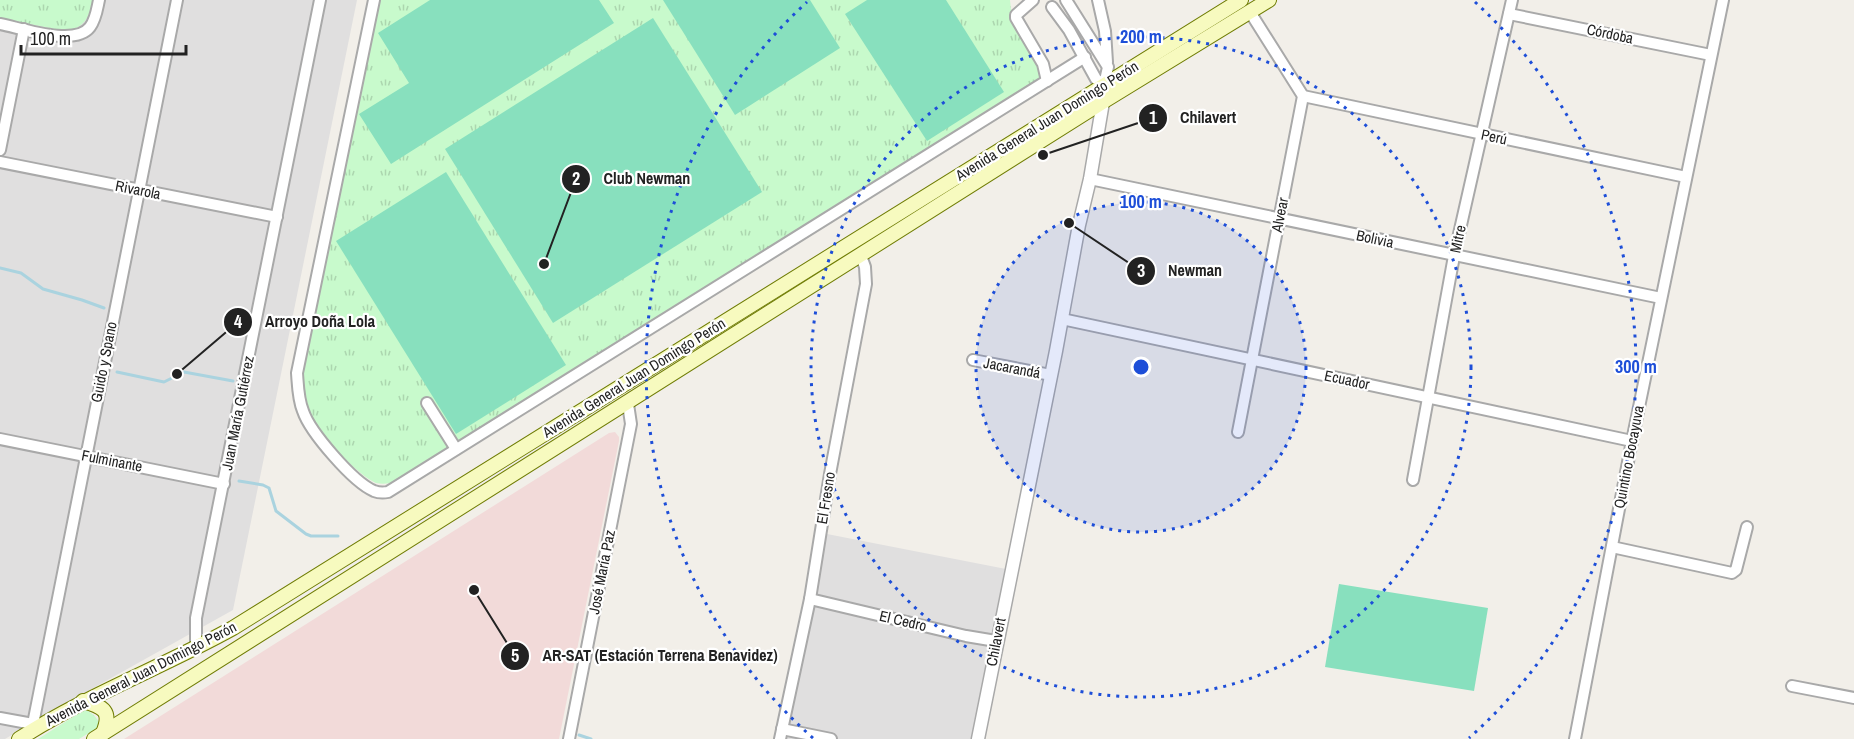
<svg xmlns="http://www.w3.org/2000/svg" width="1854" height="739" viewBox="0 0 1854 739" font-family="'Archivo Narrow',sans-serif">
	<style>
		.residential { fill: #e0dfdf }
		.commercial { fill: #f2dad9 }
		.park { fill: url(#park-tufts) }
		.pitch { fill: #88e0be }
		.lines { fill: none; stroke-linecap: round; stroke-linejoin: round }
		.stream { stroke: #aad3df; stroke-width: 3 }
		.minor-casing { stroke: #a9a9a9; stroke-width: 14 }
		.tertiary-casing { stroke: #a9a9a9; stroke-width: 15 }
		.secondary-casing { stroke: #707d05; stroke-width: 16 }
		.minor { stroke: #fff; stroke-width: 10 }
		.tertiary { stroke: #fff; stroke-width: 12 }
		.secondary { stroke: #f7fabf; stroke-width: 14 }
		.ring { fill: none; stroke: #1d4ed8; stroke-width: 3; stroke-dasharray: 3 6 }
		.labels { text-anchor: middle; stroke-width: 4.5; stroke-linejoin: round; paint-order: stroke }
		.street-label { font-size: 15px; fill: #222; stroke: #fff }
		.centre { fill: #1d4ed8; stroke: #fff; stroke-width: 3 }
		.ring-label { font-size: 18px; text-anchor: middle; font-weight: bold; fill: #1d4ed8; stroke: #fff; stroke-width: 4.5; stroke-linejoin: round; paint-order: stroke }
		.leader { fill: none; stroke: #222; stroke-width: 2 }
		.callout-dot { fill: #222; stroke: #fff; stroke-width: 2 }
		.mark-label { font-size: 18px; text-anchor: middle; font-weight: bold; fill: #fff }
		.callout-label { font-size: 16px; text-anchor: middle; font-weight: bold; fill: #222; stroke: #fff; stroke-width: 4.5; stroke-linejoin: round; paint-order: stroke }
	</style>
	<defs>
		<pattern id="park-tufts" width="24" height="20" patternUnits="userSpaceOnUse" patternTransform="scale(1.5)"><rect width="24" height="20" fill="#c8facc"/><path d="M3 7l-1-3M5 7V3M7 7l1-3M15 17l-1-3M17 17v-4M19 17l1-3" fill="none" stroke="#acd6af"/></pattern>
	</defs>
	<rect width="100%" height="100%" fill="#f2efe9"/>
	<g class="residential">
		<path d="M0,0H357L233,610L52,711L5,739H0Z"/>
		<path d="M827,534L1006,569L972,739H786Z"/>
	</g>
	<path class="commercial" d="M615,432L619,437V441L559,739H124L609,433Z"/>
	<g class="park">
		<path d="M0,0H93C89,18 84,29 64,31L0,18Z"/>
		<path d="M379,0H1010L1012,20L1041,69L1039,79L1036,83L390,483C385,484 381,484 376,483C359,476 323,438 314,421C305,405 302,386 301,368Z"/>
		<path d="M84,710C91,711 95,716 99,722L97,728L79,739H38Z"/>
	</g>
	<g class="pitch">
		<path d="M430,0H599L614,23L391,164L359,114L409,83L378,33Z"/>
		<path d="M663,0H810L840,48L735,115Z"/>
		<path d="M867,0H946L1004,92L927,141L845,14Z"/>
		<path d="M653,18L762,192L553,323L445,149Z"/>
		<path d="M446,172L566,365L456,434L336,241Z"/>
		<path d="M1339,584L1488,608L1474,691L1325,667Z"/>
	</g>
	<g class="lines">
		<g class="stream">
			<path d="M0,268L21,273L43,289L82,300L104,308"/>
			<path d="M117,372L164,382L184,372L233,381"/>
			<path d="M239,481L263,485L269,488L276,511L306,534L311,536H338"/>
			<path d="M579,735L591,739"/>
		</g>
		<g class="minor-casing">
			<g id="minor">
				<path d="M374,0L297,373C298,386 298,399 303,411C310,432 353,482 374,491C379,493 383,493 388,492L1085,57"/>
				<path d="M1033,0L1016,15V18L1043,64L1047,81"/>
				<path d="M1098,0L1105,31L1107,62"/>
				<path d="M1052,7L1069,30L1096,79L1104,85L1108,67L1066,0"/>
				<path d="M1509,14L1711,55"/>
				<path d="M0,24C21,28 75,47 90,27C96,19 97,9 99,0"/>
				<path d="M1303,96L1686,177"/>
				<path d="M0,150L24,29"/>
				<path d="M0,162L277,217"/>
				<path d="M1090,179L1661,298"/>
				<path d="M1062,319L1632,441"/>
				<path d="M973,360L1051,375"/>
				<path d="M427,403L456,449"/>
				<path d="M1238,432L1303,96L1250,12"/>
				<path d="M0,439L224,484"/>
				<path d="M1413,480L1454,256L1512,0"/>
				<path d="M1612,547L1732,573L1736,570L1747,527"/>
				<path d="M810,599L966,636L996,641"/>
				<path d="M196,649V618L320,0"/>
				<path d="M1792,686L1854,698"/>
				<path d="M0,718L33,724L35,729"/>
				<path d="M33,724L177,0"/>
				<path d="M782,729L831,739"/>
				<path d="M569,739L631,424L628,404"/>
				<path d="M780,739L810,599L830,474L866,284L865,267L861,256"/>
				<path d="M1575,739L1632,441L1723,0"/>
			</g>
		</g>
		<g class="tertiary-casing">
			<path id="tertiary" d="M978,739L1056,351L1079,225L1090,179L1104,96"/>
		</g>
		<g class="secondary-casing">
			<g id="secondary">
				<path d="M83,701C104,707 112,711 103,733"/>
				<path d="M19,739C87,695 163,667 233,628L1241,0"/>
				<path d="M94,739L1104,101L1269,0"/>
			</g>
		</g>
		<use href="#minor" class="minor"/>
		<use href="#tertiary" class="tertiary"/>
		<use href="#secondary" class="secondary"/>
	</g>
	<circle cx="1141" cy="367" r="165" fill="#1d4ed8" fill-opacity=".12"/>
	<g class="ring">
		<circle cx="1141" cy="367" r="165"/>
		<circle cx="1141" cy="367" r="330"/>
		<path d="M813 738A495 495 0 0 1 807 2M1475 2A495 495 0 0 1 1469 738"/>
	</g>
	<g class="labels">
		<g class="street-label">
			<text transform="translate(1610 34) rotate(12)" y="5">Córdoba</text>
			<text transform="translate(1047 121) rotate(-32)" y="5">Avenida General Juan Domingo Perón</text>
			<text transform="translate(1494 137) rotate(12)" y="5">Perú</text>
			<text transform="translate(138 190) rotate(11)" y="5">Rivarola</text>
			<text transform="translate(1280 215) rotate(-79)" y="5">Alvear</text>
			<text transform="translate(1375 239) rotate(12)" y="5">Bolivia</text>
			<text transform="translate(1458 239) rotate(-78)" y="5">Mitre</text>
			<text transform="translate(104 362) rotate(-79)" y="5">Guido y Spano</text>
			<text transform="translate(1012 368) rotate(11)" y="5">Jacarandá</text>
			<text transform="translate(634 378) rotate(-32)" y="5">Avenida General Juan Domingo Perón</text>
			<text transform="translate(1347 380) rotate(12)" y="5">Ecuador</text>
			<text transform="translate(238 413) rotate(-79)" y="5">Juan María Gutiérrez</text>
			<text transform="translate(1629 457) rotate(-79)" y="5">Quintino Bocayuva</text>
			<text transform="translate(112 461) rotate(11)" y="5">Fulminante</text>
			<text transform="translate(826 498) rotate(-81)" y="5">El Fresno</text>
			<text transform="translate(602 572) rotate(-79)" y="5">José María Paz</text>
			<text transform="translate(903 621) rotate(13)" y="5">El Cedro</text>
			<text transform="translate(996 642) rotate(-79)" y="5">Chilavert</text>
			<text transform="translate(141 674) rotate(-27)" y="5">Avenida General Juan Domingo Perón</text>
		</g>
	</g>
	<circle cx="1141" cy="367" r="9" class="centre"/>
	<g class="ring-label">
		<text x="1141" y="43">200 m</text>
		<text x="1141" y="208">100 m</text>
		<text x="1636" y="373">300 m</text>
	</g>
	<path class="leader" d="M1043 155L1153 118M544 264L576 179M1069 223L1141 271M177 374L238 322M474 590L515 656"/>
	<g class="callout-dot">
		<circle cx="1043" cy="155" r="6"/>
		<circle cx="544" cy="264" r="6"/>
		<circle cx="1069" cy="223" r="6"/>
		<circle cx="177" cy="374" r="6"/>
		<circle cx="474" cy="590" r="6"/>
		<circle cx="1153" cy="118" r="15"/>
		<circle cx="576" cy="179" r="15"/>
		<circle cx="1141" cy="271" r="15"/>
		<circle cx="238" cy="322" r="15"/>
		<circle cx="515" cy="656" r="15"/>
	</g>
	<g class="mark-label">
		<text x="1153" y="124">1</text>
		<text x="576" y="185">2</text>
		<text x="1141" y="277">3</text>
		<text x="238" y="328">4</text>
		<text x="515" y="662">5</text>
	</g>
	<g class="callout-label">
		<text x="1208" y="123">Chilavert</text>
		<text x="647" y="184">Club Newman</text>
		<text x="1195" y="276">Newman</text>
		<text x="320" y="327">Arroyo Doña Lola</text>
		<text x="660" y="661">AR-SAT (Estación Terrena Benavidez)</text>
	</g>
	<path d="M21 45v9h165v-9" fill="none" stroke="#222222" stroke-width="3"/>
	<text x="30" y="45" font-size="18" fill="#222222" stroke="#ffffff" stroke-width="4.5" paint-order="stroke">100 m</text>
</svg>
